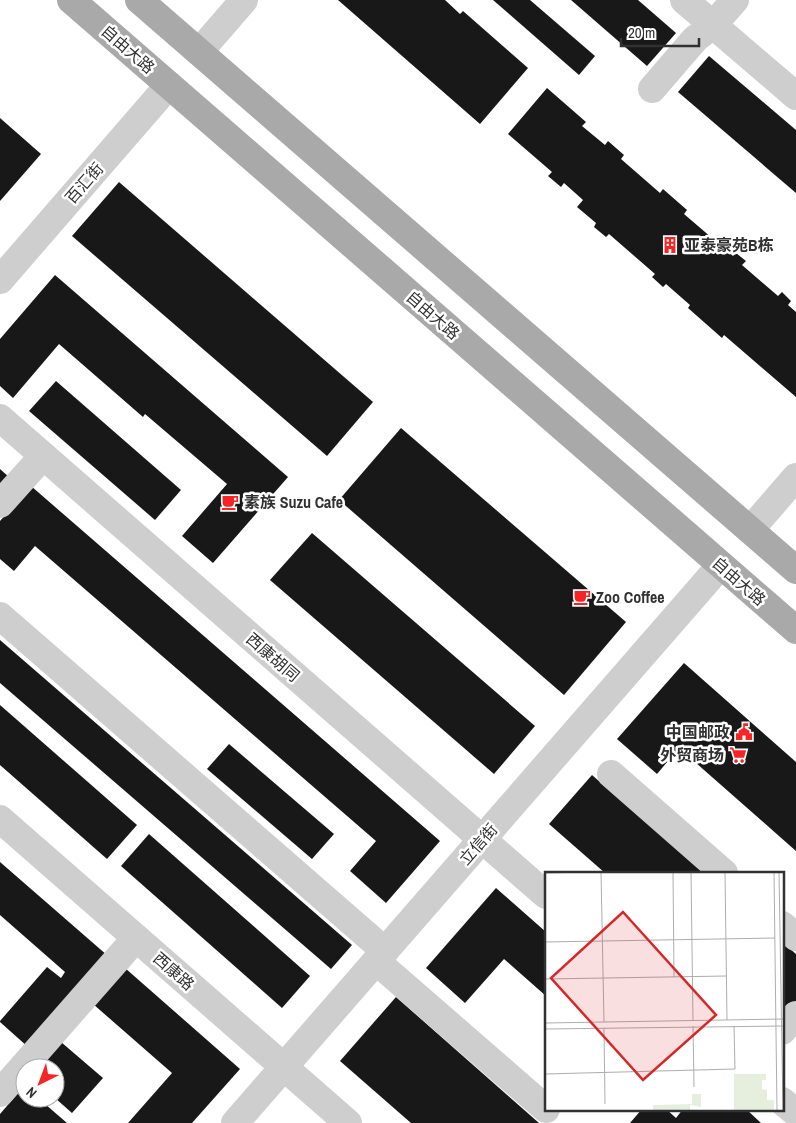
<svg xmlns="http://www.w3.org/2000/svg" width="796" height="1123" viewBox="0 0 796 1123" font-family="'Archivo Narrow','Noto Sans SC',sans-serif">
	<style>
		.building { fill: #181818 }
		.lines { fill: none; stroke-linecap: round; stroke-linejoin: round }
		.minor { stroke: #cecece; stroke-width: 28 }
		.major { stroke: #a9a9a9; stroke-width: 28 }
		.labels { text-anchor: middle; stroke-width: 5; stroke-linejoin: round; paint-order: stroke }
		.street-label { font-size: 16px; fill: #313131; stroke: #fff }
		.poi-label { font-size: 16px; font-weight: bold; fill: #313131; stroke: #fff; text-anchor: start }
		.inset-road { fill: none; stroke: #adadad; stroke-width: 1 }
		.view { fill: #d62828; fill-opacity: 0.15; stroke: #d62828; stroke-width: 2.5 }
		.inset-edge { fill: none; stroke: #313131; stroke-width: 2.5 }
	</style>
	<rect width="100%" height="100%" fill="#fff"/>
	<g class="building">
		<path d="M338,0H445L460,14L463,11L528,68L480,124Z"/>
		<path d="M493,0H530L595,56L579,75Z"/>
		<path d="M571,0H638L676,33L647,66Z"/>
		<path d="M709,56L796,130V193L678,92Z"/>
		<path d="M547,88L586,122L582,126L605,145L608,141L624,155L621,159L660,193L663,189L687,210L684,214L733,256L736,253L746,261L742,265L778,296L782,292L791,301L788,305L796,312V397L724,335L722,338L688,308L690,305L666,284L663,287L652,277L655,274L609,234L606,237L594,227L596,223L577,207L583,200L564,183L561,187L548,176L552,172L508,134Z"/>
		<path d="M0,118L41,154L0,201Z"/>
		<path d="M119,182L373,402L327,456L72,236Z"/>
		<path d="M55,275L288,477L213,563L182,536L227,484L145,414L143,417L59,344L13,398L0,386V339Z"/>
		<path d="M56,381L181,490L155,520L29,411Z"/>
		<path d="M401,428L626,622L564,695L339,500Z"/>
		<path d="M0,469L10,478L0,489Z"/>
		<path d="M31,486L440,841L386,903L350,871L376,841L35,546L14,571L0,559V521Z"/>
		<path d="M312,533L535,726L494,774L270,580Z"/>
		<path d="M0,640L352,945L331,969L0,683Z"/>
		<path d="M684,663L796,762V851L679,748L657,774L617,739Z"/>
		<path d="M0,705L137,825L107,859L0,765Z"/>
		<path d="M229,744L334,834L312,859L207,769Z"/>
		<path d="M592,775L704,873H605L549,824Z"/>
		<path d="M149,834L310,976L282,1008L121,866Z"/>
		<path d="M0,862L108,956L28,1047L0,1022V1021L47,967L61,978L65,972L0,915Z"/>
		<path d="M496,888L546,932V996L504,959L465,1003L426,968Z"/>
		<path d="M782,942L796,954V1005L782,1021Z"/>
		<path d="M125,968L240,1069L192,1123H128L172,1073L93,1004Z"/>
		<path d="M396,997L539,1123H411L340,1061Z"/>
		<path d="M61,1042L103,1078L72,1113L55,1098V1068H39Z"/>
		<path d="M25,1085V1098H38L67,1123H0V1114Z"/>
		<path d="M642,1109H666L676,1118L683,1109H746L761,1123H630Z"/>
	</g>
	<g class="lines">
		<g class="minor">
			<path d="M684,0L796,96"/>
			<path d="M199,52L244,0"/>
			<path d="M652,89L695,39L713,25L735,0"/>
			<path d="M0,280L169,85"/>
			<path d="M0,418L546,895"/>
			<path d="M0,504L43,456"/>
			<path d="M750,530L796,477"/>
			<path d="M0,616L385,951"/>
			<path d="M611,774L724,873"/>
			<path d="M0,819L348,1123"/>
			<path d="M782,925L796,937"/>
			<path d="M376,961L546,1109"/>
			<path d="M782,1031L796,1015"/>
			<path d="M0,1093L136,938"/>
			<path d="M782,1101L796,1113"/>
			<path d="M235,1123L721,565"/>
		</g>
		<g class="major">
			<path d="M71,0L796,630"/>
			<path d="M139,0L796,570"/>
		</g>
	</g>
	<defs>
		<g id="building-bare" transform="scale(1.35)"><path d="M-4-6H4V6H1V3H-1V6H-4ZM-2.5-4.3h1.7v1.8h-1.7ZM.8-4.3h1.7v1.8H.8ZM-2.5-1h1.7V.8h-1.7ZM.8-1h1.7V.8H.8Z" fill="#f72425" stroke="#fff" stroke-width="2.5" paint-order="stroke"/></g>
		<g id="cafe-bare" transform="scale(1.35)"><path d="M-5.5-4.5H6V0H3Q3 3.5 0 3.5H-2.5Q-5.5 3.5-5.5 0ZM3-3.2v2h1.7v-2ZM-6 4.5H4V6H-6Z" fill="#f72425" stroke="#fff" stroke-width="2.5" paint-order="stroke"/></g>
		<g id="civic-bare" transform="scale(1.35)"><path d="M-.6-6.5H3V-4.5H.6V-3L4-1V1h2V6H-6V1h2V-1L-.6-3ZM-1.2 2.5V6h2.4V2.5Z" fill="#f72425" stroke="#fff" stroke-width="2.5" paint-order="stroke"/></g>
		<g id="supermarket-bare" transform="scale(1.35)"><path d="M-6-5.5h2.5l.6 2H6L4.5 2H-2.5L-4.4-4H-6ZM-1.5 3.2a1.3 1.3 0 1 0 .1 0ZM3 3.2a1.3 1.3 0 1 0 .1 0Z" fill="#f72425" stroke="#fff" stroke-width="2.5" paint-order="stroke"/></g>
	</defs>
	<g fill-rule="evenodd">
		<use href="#building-bare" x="670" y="245"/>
		<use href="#cafe-bare" x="230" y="502"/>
		<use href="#cafe-bare" x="582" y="597"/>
		<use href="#civic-bare" x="744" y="732"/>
		<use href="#supermarket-bare" x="738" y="755"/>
	</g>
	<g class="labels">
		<g class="street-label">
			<text transform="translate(128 49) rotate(41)" y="6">自由大路</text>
			<text transform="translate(84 183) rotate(-49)" y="6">百汇街</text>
			<text transform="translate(433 315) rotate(41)" y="6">自由大路</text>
			<text transform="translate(739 581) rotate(41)" y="6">自由大路</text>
			<text transform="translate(273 657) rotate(41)" y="6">西康胡同</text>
			<text transform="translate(478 844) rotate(-49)" y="6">立信街</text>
			<text transform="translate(174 971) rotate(41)" y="6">西康路</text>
		</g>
		<g class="poi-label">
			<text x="684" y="251">亚泰豪苑B栋</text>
			<text x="244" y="508">素族 Suzu Cafe</text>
			<text x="596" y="603">Zoo Coffee</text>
			<text x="730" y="738" text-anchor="end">中国邮政</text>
			<text x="724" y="761" text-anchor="end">外贸商场</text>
		</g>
	</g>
	<g transform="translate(545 872)">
		<rect width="239" height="239" fill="#fff"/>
		<path d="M189,202H221V208H217V217L222,218V228H229V239H189ZM147,222H156V235L145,233V239H108V233L147,232Z" fill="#e6efde"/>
		<path class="inset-road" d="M56,0L59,150M128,0L129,105M146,0L148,149M180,0L182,148M229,0L232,239M234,0L238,239M0,1L41,0M0,70L230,66M0,107L181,104M0,151L239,147M148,154L149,215M59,156L60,232M0,157L239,154M0,202L190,197L189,154"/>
		<path class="view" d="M78,40L171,143L98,208L6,106Z"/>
		<rect width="239" height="239" class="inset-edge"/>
	</g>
	<g transform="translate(40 1083) rotate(222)"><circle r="24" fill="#ffffff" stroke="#adadad"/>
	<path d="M0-4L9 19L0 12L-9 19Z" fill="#f72425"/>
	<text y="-8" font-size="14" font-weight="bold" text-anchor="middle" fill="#313131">N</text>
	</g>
	<path d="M621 38v8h78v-8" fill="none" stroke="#313131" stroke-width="2.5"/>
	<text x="628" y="38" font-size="15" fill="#313131" stroke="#ffffff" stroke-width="4" paint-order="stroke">20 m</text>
</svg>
